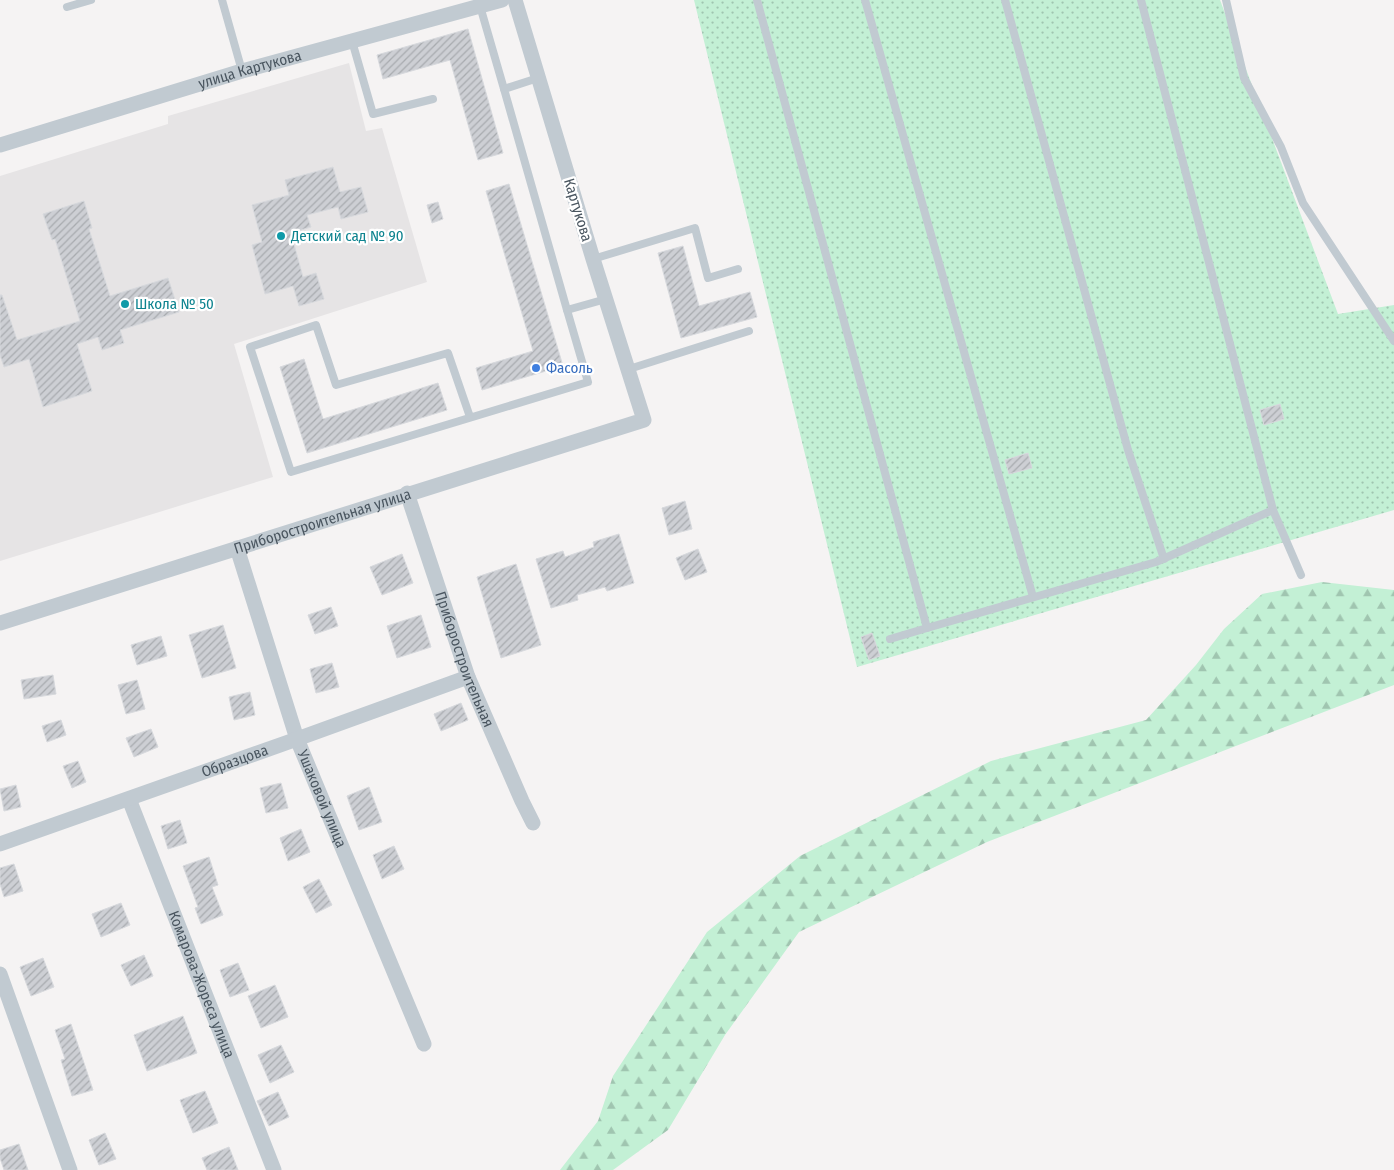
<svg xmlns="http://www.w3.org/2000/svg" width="1394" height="1170" viewBox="0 0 1394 1170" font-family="'Fira Sans Condensed',sans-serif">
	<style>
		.education { fill: #e6e4e5 }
		.forest { fill: url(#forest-firs) }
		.garden { fill: url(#garden-dots) }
		.building { fill: url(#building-hatch); stroke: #d7d9dd }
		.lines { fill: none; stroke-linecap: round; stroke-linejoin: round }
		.lane { stroke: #c1cad1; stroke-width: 8 }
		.street { stroke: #c1cad1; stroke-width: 15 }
		.culture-dot { fill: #0f9aa8; stroke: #fff; stroke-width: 2 }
		.shop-dot { fill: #3f7fe0; stroke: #fff; stroke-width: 2 }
		.labels { text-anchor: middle; stroke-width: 4.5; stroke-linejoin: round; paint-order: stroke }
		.street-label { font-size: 15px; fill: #4a5660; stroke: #fff }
		.culture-label { font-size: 15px; fill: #0d838f; stroke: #fff; text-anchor: start }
		.shop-label { font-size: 15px; fill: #366cbe; stroke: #fff; text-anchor: start }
	</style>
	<defs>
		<pattern id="forest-firs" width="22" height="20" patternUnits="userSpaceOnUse" patternTransform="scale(1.25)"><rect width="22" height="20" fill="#c3f0d5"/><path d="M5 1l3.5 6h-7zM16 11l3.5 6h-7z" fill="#a0c5b0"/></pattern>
		<pattern id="garden-dots" width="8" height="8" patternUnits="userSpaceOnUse" patternTransform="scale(1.25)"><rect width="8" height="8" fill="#c3f0d5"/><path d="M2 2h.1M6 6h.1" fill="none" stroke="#a0c5b0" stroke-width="1.8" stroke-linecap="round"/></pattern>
		<pattern id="building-hatch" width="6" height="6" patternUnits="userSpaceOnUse" patternTransform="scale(1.25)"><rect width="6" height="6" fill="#cdcfd4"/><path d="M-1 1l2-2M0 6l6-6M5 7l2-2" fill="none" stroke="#a8abaf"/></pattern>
	</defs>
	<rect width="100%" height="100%" fill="#f5f3f3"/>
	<path class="education" d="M349,63L366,131L382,128L427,282L234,344L273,477L0,561V176L168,124V116Z"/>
	<path class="forest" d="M1322,582L1394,590V685L987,842L799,932L725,1035L668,1130L613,1170H560L598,1121L613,1076L707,932L800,856L991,761L1146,720L1196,665L1224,629L1262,594Z"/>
	<path class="garden" d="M694,0H1220L1338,314L1394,305V510L857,667Z"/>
	<g class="building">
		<path d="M468,29L503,153L478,160L450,60L383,79L377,55Z"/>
		<path d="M333,167L340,192L361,187L368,212L341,219L338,207L307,215L311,227L291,233L303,277L316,273L324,299L299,306L293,286L265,294L252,245L262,242L252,205L289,195L285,180Z"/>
		<path d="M509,184L563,366L482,390L476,368L533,351L486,191Z"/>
		<path d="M84,201L92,228L89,229L110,296L168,278L179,312L120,330L124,343L102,350L98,337L77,344L92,391L43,407L29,359L4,367L0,355V295H2L17,340L80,321L55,239L52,240L43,214Z"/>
		<path d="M438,202L443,219L432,223L427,205Z"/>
		<path d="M683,246L699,306L750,292L757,317L681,338L658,253Z"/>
		<path d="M304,359L323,419L438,383L447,410L307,453L280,367Z"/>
		<path d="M1280,404L1284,419L1264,425L1260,410Z"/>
		<path d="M1028,453L1032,468L1009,474L1005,460Z"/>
		<path d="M685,501L692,529L669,535L662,508Z"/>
		<path d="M619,534L634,583L607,591L605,587L577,595L578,600L551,608L536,559L563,551L565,557L594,547L593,542Z"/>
		<path d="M698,549L707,572L685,580L676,558Z"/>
		<path d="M402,554L413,583L382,595L370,567Z"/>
		<path d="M516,564L541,645L501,658L477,577Z"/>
		<path d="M331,607L338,626L315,634L308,615Z"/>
		<path d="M421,615L431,647L397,658L387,626Z"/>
		<path d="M223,625L236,668L202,678L189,635Z"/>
		<path d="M872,633L880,656L869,660L861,637Z"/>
		<path d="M161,636L167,656L137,665L131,645Z"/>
		<path d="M332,663L339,687L316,693L310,669Z"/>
		<path d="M53,675L56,694L24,699L21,680Z"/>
		<path d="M137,680L145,709L126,714L118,685Z"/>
		<path d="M250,692L255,715L234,720L229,697Z"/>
		<path d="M461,703L468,720L441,731L434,714Z"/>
		<path d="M61,720L66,735L47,742L42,726Z"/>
		<path d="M151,729L158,747L134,757L126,738Z"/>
		<path d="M78,761L86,782L72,788L63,766Z"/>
		<path d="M281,783L288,808L266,813L260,788Z"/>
		<path d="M16,785L21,807L4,811L0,789Z"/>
		<path d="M369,787L382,822L359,830L347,796Z"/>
		<path d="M180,820L187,843L168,849L161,826Z"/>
		<path d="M301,829L310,852L288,861L280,838Z"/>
		<path d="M394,846L404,869L382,879L373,855Z"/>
		<path d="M209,857L218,885L212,887L223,915L201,924L195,908L198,907L183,866Z"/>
		<path d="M14,864L23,891L4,897L0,884V868Z"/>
		<path d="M319,879L332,905L316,913L303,887Z"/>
		<path d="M121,903L130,925L101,937L92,914Z"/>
		<path d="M144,955L153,976L131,986L121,965Z"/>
		<path d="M43,958L54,987L31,996L20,967Z"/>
		<path d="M238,963L249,990L230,997L220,970Z"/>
		<path d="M275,985L288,1017L261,1028L248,996Z"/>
		<path d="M183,1016L197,1053L147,1071L134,1035Z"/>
		<path d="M71,1024L93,1090L72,1096L61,1060L65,1059L55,1030Z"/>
		<path d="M281,1045L294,1072L270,1083L258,1055Z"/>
		<path d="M205,1091L218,1123L193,1133L180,1100Z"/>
		<path d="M278,1092L289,1117L269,1126L257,1101Z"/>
		<path d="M105,1133L116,1159L99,1165L89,1140Z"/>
		<path d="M19,1144L28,1170H4L0,1158V1150Z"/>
		<path d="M229,1147L238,1170H207L202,1158Z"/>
	</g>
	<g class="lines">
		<g class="lane">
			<path d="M222,0L242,71"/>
			<path d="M757,0L927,628L890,639"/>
			<path d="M865,0L1033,597"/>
			<path d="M1005,0L1128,450L1164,559"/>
			<path d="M1141,0L1273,510"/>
			<path d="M1226,0L1244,78L1281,147L1303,203L1394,341"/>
			<path d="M480,6L504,89"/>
			<path d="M67,7L91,0"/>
			<path d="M352,41L373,114L433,99"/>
			<path d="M538,78L504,89L567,310"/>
			<path d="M593,259L695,228L708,278L738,269"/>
			<path d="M629,369L749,331"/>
			<path d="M470,417L448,353L336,385L316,325L250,347L291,472L588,382L567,310L606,299"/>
			<path d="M927,628L1156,562L1273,510L1301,575"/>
		</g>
		<g class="street">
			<path id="s1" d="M0,145L242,71L502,0"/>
			<path id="s2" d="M407,493L468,677L522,801L533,823"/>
			<path id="s3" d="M237,548L297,739L424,1044"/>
			<path id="s4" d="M0,623L644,420L593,259L515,0"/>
			<path id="s5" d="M129,799L274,1170"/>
			<path id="s6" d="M0,844L297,739L468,677"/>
			<path d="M0,974L70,1170"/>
		</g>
	</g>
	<g class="culture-dot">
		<circle cx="281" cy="236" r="5"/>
		<circle cx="125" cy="304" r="5"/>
	</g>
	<circle class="shop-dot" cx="536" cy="368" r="5"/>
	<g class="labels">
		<g class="street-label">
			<text dy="5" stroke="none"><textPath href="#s1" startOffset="261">улица Картукова</textPath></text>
			<text transform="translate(578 210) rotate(73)" y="5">Картукова</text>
			<text dy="5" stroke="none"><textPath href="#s4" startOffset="338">Приборостроительная улица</textPath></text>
			<text dy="5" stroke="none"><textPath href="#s2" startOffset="176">Приборостроительная</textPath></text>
			<text dy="5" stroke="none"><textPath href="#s6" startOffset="249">Образцова</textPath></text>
			<text dy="5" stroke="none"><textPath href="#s3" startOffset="265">Ушаковой улица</textPath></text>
			<text dy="5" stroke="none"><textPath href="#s5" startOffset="199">Комарова-Жореса улица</textPath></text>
		</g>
		<g class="culture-label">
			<text x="291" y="241">Детский сад № 90</text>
			<text x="135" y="309">Школа № 50</text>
		</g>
		<g class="shop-label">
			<text x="546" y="373">Фасоль</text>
		</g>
	</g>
</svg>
